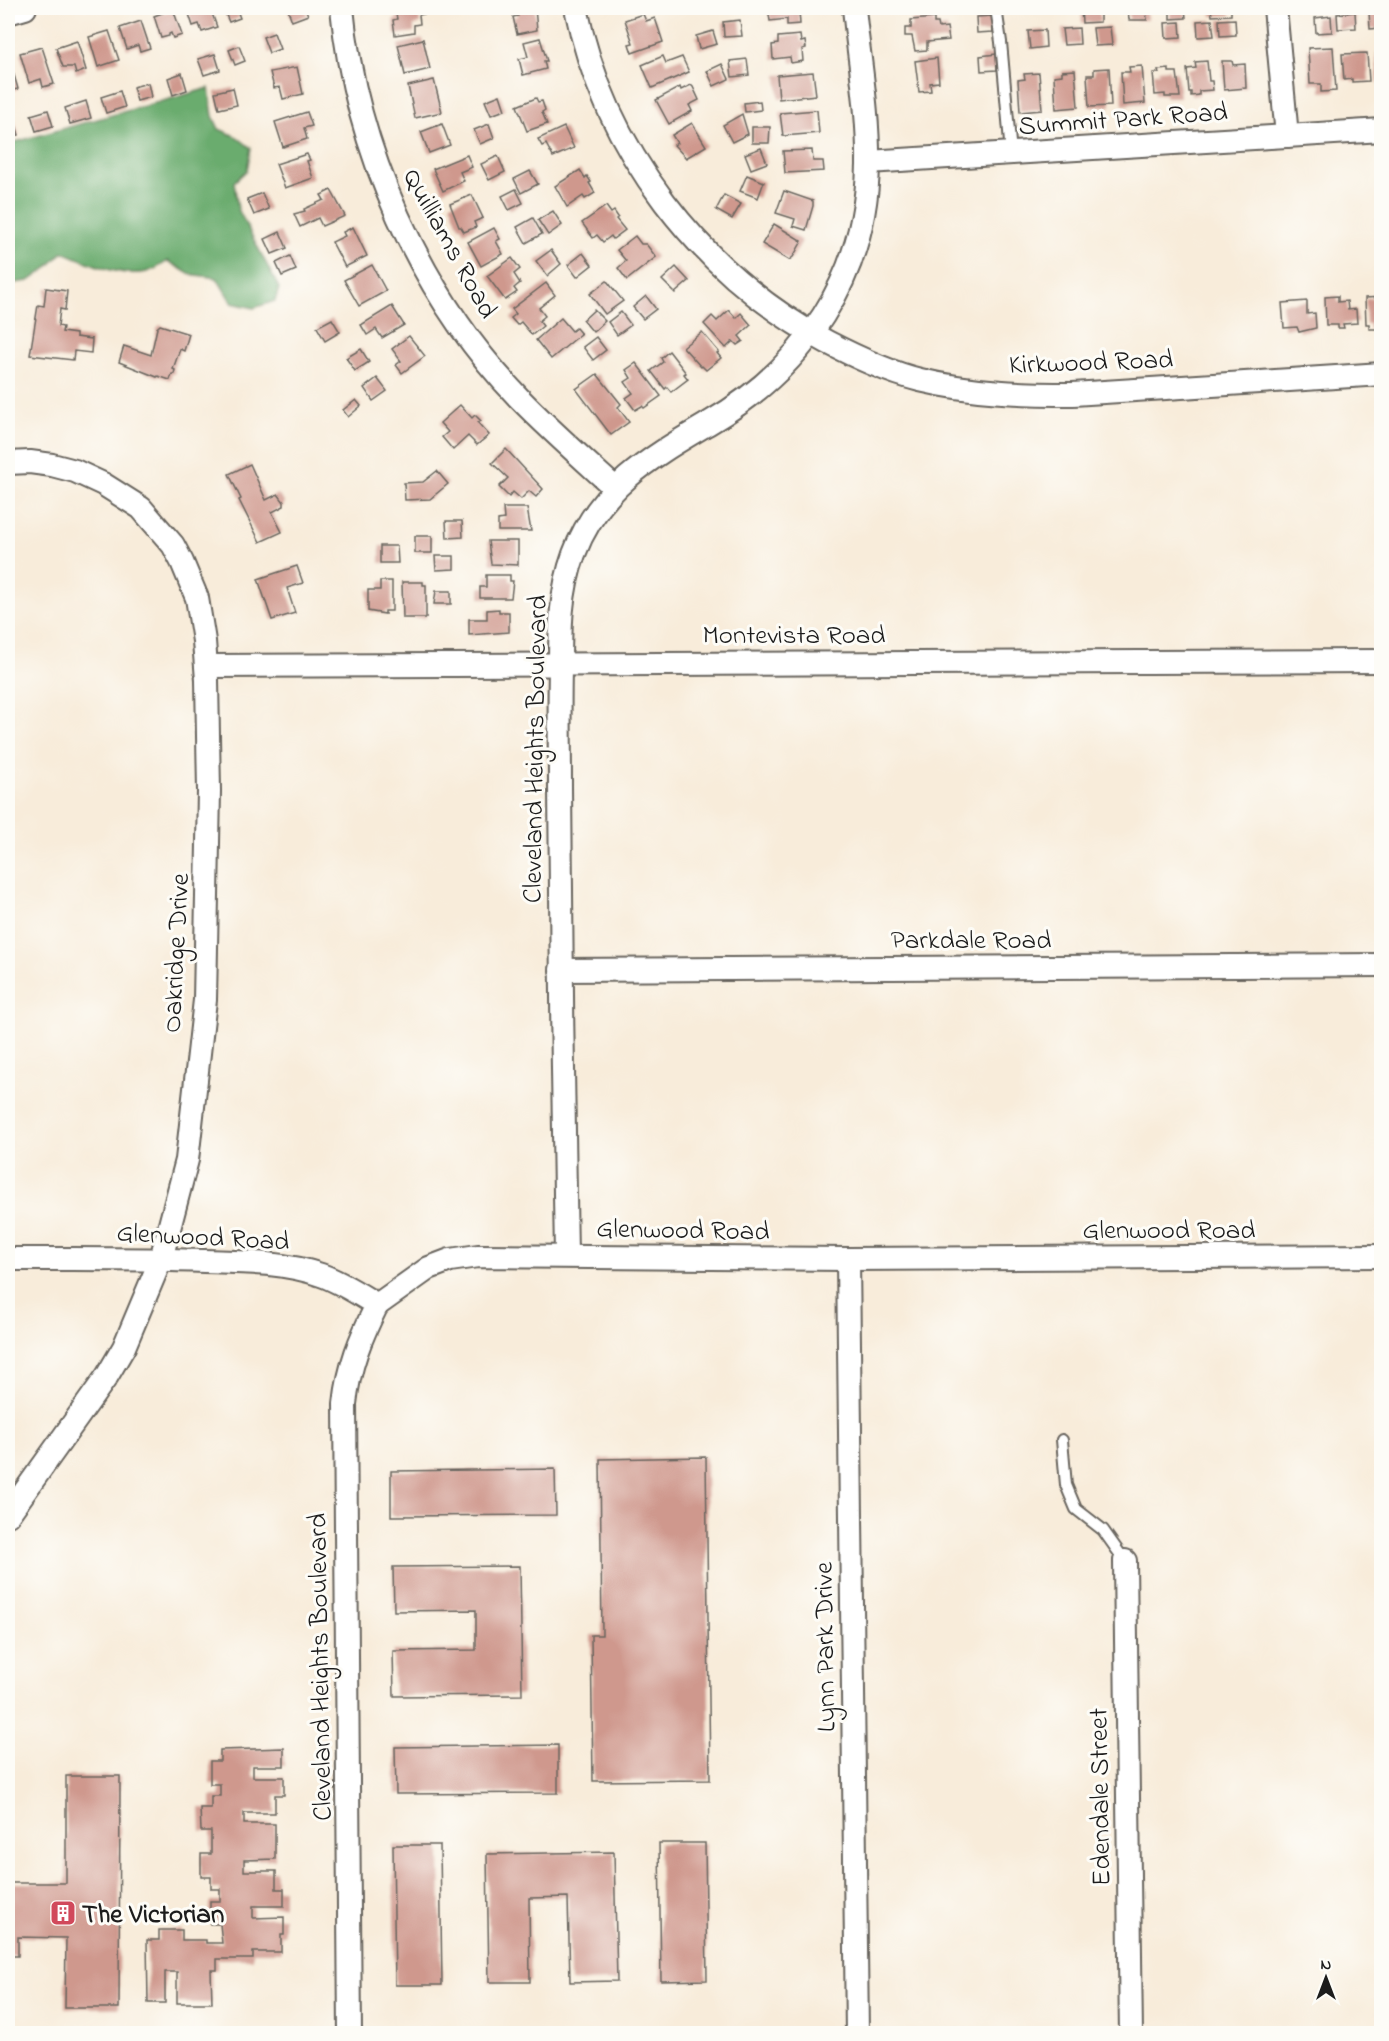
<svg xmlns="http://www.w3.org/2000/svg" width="1389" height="2041" viewBox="0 0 1389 2041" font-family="'Indie Flower',sans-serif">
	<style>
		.forest { fill: #6bac6e; stroke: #446445; stroke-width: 1.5 }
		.building { fill: #cf988d }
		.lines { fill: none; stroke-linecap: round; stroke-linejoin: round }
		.lane-casing { stroke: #69655e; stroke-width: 14 }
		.street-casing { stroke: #69655e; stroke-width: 26 }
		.lane { stroke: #fff; stroke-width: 10 }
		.street { stroke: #fff; stroke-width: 22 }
		.labels { text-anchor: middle; stroke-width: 6; stroke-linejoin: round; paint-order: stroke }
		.street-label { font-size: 27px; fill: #1c1c1c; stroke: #fdfcf7 }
		.poi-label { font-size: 27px; font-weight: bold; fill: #1c1c1c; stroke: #fdfcf7; text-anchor: start }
	</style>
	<rect width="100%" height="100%" fill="#fdfcf7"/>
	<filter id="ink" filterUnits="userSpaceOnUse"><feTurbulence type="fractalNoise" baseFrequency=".0167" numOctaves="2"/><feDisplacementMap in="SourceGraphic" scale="12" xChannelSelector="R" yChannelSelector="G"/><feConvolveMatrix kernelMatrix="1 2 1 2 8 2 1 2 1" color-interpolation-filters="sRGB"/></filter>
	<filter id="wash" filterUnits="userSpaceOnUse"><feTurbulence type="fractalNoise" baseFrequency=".008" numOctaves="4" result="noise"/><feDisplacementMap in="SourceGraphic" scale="24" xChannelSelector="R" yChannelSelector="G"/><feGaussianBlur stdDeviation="1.35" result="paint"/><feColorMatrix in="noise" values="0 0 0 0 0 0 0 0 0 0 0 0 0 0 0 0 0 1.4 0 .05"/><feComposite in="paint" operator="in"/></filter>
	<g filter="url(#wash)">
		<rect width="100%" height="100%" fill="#f8ecda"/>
		<path class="forest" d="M209,88L213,116L219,129L237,137L251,148L247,170L234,182L238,209L279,288L275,301L254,308L232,303L217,278L189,274L168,261C162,265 154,270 147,272C119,278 88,262 63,252L46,269L29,281L8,284V144Z"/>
		<g id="blocks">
			<g class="building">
				<path d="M187,8H210L217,27L202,32L199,24L193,26Z"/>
				<path d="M223,8H245L246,10L238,13L240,18L229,22Z"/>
				<path d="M295,8H305L308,15L292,21L288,10Z"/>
				<path d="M395,8H429L430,13L419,15L420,24L414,25V32L395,35L393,20L397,19Z"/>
				<path d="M516,8H535L537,30L517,34L513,17L518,16Z"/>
				<path d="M768,8H802V10L799,11L800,24L787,25V19L770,21Z"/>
				<path d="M1081,8H1100V22L1082,23Z"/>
				<path d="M1128,8H1146L1147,20H1129Z"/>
				<path d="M1170,8H1185L1186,18L1170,19Z"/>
				<path d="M1211,8H1231V15L1212,16Z"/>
				<path d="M173,9L182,35L173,38L171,33L169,34V36L161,38L154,16Z"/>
				<path d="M1382,10V28L1370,29L1369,11Z"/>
				<path d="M1355,12L1356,28L1338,29L1337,14Z"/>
				<path d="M643,14L646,21L655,18L663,42L632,53L629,44L633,43L625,20Z"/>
				<path d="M992,16L993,32L977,33L976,17Z"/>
				<path d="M1331,16L1332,32L1316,33L1315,18Z"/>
				<path d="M934,18V23H938L939,28L947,27L949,40L927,42V50L915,51L912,36H905V28H911V20Z"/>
				<path d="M1235,19L1236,35L1220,36L1219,20Z"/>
				<path d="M740,20L742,36L724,37L723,22Z"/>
				<path d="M1212,20L1214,36L1198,37L1197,21Z"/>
				<path d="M141,21L150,48L140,51L138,45L127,49L120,28Z"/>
				<path d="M1180,22L1181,37L1166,38L1165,23Z"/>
				<path d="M1110,27L1112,45L1095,46L1093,28Z"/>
				<path d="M1079,28L1080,44L1064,45L1062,29Z"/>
				<path d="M1045,30L1046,47L1030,49L1028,31Z"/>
				<path d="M109,31L119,60L98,67L89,37Z"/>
				<path d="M713,31L717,44L699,49L696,36Z"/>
				<path d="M274,33L280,49L269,53L263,37Z"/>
				<path d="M800,35L801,42L805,41L806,48L802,49L803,61L791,63L790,57L773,59L772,45L778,44V37Z"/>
				<path d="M540,38L547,61H544L546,69L523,75L519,59L528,57L524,42Z"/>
				<path d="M423,39L430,69L405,75L398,45Z"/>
				<path d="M77,41L86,70L76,74L74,67H63L56,48Z"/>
				<path d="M239,46L245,61L235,65L229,50Z"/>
				<path d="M42,47L54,84L43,87L41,79L29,83L20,53Z"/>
				<path d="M1333,47L1336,91L1321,92V84H1310L1308,48Z"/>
				<path d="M1382,52V83H1378L1376,53Z"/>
				<path d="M1367,53L1369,81L1352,82V79L1344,80L1342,54Z"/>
				<path d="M215,54L220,70L204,75L198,59Z"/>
				<path d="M996,54L997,70L981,71L980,56Z"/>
				<path d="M663,56L666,63L682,57L689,72L652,88L642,65Z"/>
				<path d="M937,58L939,82L930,83L931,91L919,92L915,61Z"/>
				<path d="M747,59L749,75L732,77L730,61Z"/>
				<path d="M10,61L18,89L9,91L8,62Z"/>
				<path d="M1207,61L1209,81H1212L1213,90L1199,91V95L1191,96V92H1189L1187,69L1196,68L1195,62Z"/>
				<path d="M1222,61H1232L1233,65L1245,64L1246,88L1224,90Z"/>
				<path d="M722,64L729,79L714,86L707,71Z"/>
				<path d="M1142,66L1145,103L1123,105L1121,72H1130L1129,67Z"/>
				<path d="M297,67L303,94L283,99L280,87L274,88L270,72Z"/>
				<path d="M1109,68L1111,106L1089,107L1087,75H1094V69Z"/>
				<path d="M1169,69V72H1177L1180,97H1165V94L1155,95L1153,73H1159L1158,70Z"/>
				<path d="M1075,70L1078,107L1056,109L1054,76L1062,75V71Z"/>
				<path d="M813,72L816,95L779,99L777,75Z"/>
				<path d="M182,73L187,90L173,95L168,78Z"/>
				<path d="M1039,73L1042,110L1020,112L1018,80L1025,79L1024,74Z"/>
				<path d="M434,80L442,112L415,118L408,86Z"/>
				<path d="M148,83L151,97L137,101L133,87Z"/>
				<path d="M691,85L693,87L699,100L689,105L692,111L669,124L656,100L680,87L681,90Z"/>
				<path d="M233,88L237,105L219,109L215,92Z"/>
				<path d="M120,91L125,107L106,113L101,97Z"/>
				<path d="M500,95L505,110L491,115L485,101Z"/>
				<path d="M536,98L538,102L542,101L545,110L542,112L547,124L527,131L517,106Z"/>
				<path d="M86,101L91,118L70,124L65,108Z"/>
				<path d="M760,101L761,110L745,112L744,103Z"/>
				<path d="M48,110L53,126L36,131L31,115Z"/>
				<path d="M817,110L819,133L783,136L780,113Z"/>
				<path d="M307,112L312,126L304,128L307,139L283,147L275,122Z"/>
				<path d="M742,114L748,134L732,142L723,125Z"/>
				<path d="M14,119L19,135L8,138V121Z"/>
				<path d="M692,123L706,146L686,158L674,145L677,143L672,135Z"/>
				<path d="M442,124L450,145L429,153L421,132Z"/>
				<path d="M489,124L494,138L480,144L474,130Z"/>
				<path d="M564,127L574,148L553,157L546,144L542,146L538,139Z"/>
				<path d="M752,127H770L769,143H752Z"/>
				<path d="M761,148L767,163L751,169L745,154Z"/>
				<path d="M812,150L813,161H823L824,171L785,173L783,151Z"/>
				<path d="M307,154L310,160L307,161L313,178L285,188L276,164Z"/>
				<path d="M467,155L472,167L460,172L464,181L443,191L433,169Z"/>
				<path d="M498,156L505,172L489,180L481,164Z"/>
				<path d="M580,170L585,178L587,176L591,182L589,183L595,193L585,199L583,196L567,207L555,186Z"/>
				<path d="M530,171L538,184L521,193L514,179Z"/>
				<path d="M747,175L764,182L758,198L740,191Z"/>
				<path d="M516,189L523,203L509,210L502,196Z"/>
				<path d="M331,190L345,216L322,226L318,218L300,227L294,214L305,211L304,209L324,200L321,195Z"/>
				<path d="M784,191L813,201V206L806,230L793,226L795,219L776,213Z"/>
				<path d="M262,193L269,209L254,215L247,199Z"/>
				<path d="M472,195L483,218L474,222L476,227L464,232L461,227H459L450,204Z"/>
				<path d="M724,195L741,204L732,219L716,210Z"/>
				<path d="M606,206L611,213L614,211L618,217L616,219L625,230L613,239L611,236L603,242L597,235L593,238L582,223Z"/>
				<path d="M553,211L562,225L548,235L538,220Z"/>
				<path d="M533,218L542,234L526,243L517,227Z"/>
				<path d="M774,224L802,241L793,257L789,260L762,244Z"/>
				<path d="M353,227L367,256L345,267L332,242L345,236L343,232Z"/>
				<path d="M494,228L500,239L496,241L503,254L481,266L468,242Z"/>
				<path d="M280,232L287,248L272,254L265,239Z"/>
				<path d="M635,236L641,244H646L656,257L627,280L618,268L626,261L617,250Z"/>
				<path d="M551,250L561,264L547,276L536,261Z"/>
				<path d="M583,253L592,265L577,277L568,265Z"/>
				<path d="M290,256L296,270L282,276L276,263Z"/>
				<path d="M512,258L520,269L514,274L520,283L514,288L517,292L505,300L487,276Z"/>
				<path d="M372,265L386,291L359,306L344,280Z"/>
				<path d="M676,267L689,281L675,293L662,280Z"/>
				<path d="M607,281L623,301L605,314L590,294Z"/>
				<path d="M546,283L555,295L539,308L545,316L539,321L543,326L532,335L521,322L517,325L511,318L516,314L512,309Z"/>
				<path d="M46,288L67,291L65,310L60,309L58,326L63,327L62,332L76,334V337L92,339L91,353L74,351L73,360L30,355L38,305L44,306Z"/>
				<path d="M646,296L656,309L643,319L633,307Z"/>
				<path d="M1338,296V302L1347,301L1348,310L1356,309L1357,323L1343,324L1344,328H1338V325H1326L1325,297Z"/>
				<path d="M1382,297V322H1378V329H1369V324H1366L1365,298Z"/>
				<path d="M1307,301V314L1315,313L1316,328L1299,332L1297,327L1284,328L1282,303Z"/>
				<path d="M392,306L404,325L382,338L376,329L367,335L361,325Z"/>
				<path d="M594,310L605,321L593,332L583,320Z"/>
				<path d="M729,310L736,318L741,313L751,325L739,336L743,341L737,345L733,341L726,348L704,324L712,316L717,321Z"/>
				<path d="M621,312L631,325L617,335L608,322Z"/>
				<path d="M561,318L572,331L576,328L581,334L551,359L536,340Z"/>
				<path d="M332,319L340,332L325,341L317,327Z"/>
				<path d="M160,325L189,334L184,351L180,349L173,369L175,370L174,374H172L170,380L158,376L157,377L119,362L124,346L151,355L157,328Z"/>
				<path d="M702,332L719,352L717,353L721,358L706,370L702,366L701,367L683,347Z"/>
				<path d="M409,336L425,356L402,373L396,365L401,361L392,349Z"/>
				<path d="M596,337L606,350L593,360L583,347Z"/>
				<path d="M361,349L369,362L355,371L346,358Z"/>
				<path d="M669,351L686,373L684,374L688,379L671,392L667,387L665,389L651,371L663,362L661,358Z"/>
				<path d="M636,363L661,396L644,408L642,406L635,410L626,398L633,393L625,382L631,378L626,370Z"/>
				<path d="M597,374L621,404L618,407L629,422L611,435L576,389Z"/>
				<path d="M377,378L387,391L373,401L364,388Z"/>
				<path d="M356,400L361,406L348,417L343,410Z"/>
				<path d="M460,405L472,418L475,415L481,421L478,423L489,435L477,445L468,436L453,450L442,437L448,432L440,423Z"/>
				<path d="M506,449L543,489L536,497L529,491L521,499L513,492L509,497L499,487L508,478L492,463Z"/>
				<path d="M250,464L266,500L278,494L284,502V506L272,512L282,532L260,542L239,500L241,499L229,474Z"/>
				<path d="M437,471L448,484L430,499L405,500L404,483L423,482Z"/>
				<path d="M503,508H527L531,531H498V520L504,519Z"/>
				<path d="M446,521H462L463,537L447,538Z"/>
				<rect x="415" y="536" width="17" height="17"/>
				<path d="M488,541H518V565L491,564Z"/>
				<path d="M380,546H397L398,563H380Z"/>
				<path d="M435,556H454V569L436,570Z"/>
				<path d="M297,566L303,583L287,588L295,613L272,620L258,579Z"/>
				<path d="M486,575H510V581H513L511,598H480V587H486Z"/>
				<path d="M380,581H392V611H385V614L368,611V590H380Z"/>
				<path d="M402,582H423V585H426V618H403Z"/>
				<path d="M436,591H451V604H434Z"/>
				<path d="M499,609V612H509V632L469,635V619H487V610Z"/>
				<path d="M706,1457L710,1780L593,1781L591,1635H602L600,1459Z"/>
				<path d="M555,1469L556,1515L391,1516V1471Z"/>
				<path d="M520,1566L522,1695L394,1696L393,1651L476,1650V1610L394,1611L393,1567Z"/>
				<path d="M558,1745V1793L396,1794L395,1747Z"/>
				<path d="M284,1748V1766H253V1777H284V1795H275V1813H244V1824H275V1859L244,1860V1871H276V1889H284V1906H253V1918L284,1917V1935H281V1952H253V1959H217V1970H211L212,2003H177V1972H165V2003H148L147,1940H159V1930H182V1940H206V1943H222L220,1924H210V1901H220V1889H211V1877H201V1854H211V1831H201L200,1808H211V1796H220V1784H210V1761H220V1750Z"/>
				<path d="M66,1776H120L119,2008H65L66,1938L18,1937V1956H8L9,1883H66Z"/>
				<path d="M659,1843H705L707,1980L661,1981Z"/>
				<path d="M393,1845H440L442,1985H395Z"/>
				<path d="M614,1852L617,1981L570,1982L568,1897L529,1898L530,1982H489L487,1854Z"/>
			</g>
		</g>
	</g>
	<g filter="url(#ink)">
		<use href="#blocks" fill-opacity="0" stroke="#69655e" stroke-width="1.5"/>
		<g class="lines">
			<g class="lane-casing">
				<g id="lane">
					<path d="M996,8L1001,42L1011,154"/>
					<path d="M1062,1440L1066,1485L1076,1509L1103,1530L1125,1561"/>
				</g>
			</g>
			<g class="street-casing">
				<g id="street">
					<path d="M342,8C355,148 420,295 519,398C549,429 582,458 615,488"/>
					<path d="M576,8C604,149 701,274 827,342C856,357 887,372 920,380C970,392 1021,394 1073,394L1382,374"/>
					<path d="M1275,8L1287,136"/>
					<path d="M8,13L25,8"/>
					<path d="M868,162L1382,130"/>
					<path d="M8,463L30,462L52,465L75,471L103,484L141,508L173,545L182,562L197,598L204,641L207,680L209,791L205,1000L187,1160L161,1259L124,1347L107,1376L8,1515"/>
					<path d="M207,666L1382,661"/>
					<path d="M561,970L1382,965"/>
					<path d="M566,1256C563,1100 561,943 560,787C560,748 559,709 560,670C560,629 560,592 574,554C599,487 650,458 709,423C804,368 866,277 868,165C869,113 859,59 854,8"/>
					<path d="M8,1259C73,1259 138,1258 204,1261C243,1262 283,1262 321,1275C341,1282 359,1294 377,1305L429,1268L450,1260L478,1256L848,1259L1382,1256"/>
					<path d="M848,1259L857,2034"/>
					<path d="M1125,1561L1131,2034"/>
					<path d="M350,2034L345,1404C349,1366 360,1339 377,1305"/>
				</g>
			</g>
			<use href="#lane" class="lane"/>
			<use href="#street" class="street"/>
		</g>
	</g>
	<defs>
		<g id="building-square" transform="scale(1.35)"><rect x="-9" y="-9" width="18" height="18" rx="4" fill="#d1495b" stroke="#fdfcf7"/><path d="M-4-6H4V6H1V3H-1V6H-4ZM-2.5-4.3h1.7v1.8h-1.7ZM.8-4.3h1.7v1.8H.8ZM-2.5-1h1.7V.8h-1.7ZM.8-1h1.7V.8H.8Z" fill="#fff"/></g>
	</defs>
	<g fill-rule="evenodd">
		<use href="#building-square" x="63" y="1913"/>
	</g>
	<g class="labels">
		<g class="street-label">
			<text transform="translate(1123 118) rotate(-4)" y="9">Summit Park Road</text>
			<text transform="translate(451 243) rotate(61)" y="9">Quilliams Road</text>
			<text transform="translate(1091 361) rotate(-2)" y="9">Kirkwood Road</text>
			<text x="794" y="643">Montevista Road</text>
			<text transform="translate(534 749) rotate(-89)" y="9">Cleveland Heights Boulevard</text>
			<text x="971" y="948">Parkdale Road</text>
			<text transform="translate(175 953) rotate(-87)" y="9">Oakridge Drive</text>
			<text transform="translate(683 1229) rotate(1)" y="9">Glenwood Road</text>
			<text x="1169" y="1238">Glenwood Road</text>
			<text transform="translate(203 1236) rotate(3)" y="9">Glenwood Road</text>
			<text transform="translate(824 1647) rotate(-91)" y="9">Lynn Park Drive</text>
			<text transform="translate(319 1667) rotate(-91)" y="9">Cleveland Heights Boulevard</text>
			<text transform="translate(1099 1797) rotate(-91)" y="9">Edendale Street</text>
		</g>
		<g class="poi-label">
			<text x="82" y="1922">The Victorian</text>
		</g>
	</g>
	<rect width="1389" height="2041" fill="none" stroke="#fdfcf7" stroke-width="30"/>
	<g transform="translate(1326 1978)" stroke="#fdfcf7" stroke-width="4.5" paint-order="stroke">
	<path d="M0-4.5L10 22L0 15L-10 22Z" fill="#1c1c1c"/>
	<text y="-9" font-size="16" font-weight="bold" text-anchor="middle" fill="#1c1c1c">N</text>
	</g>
</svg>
